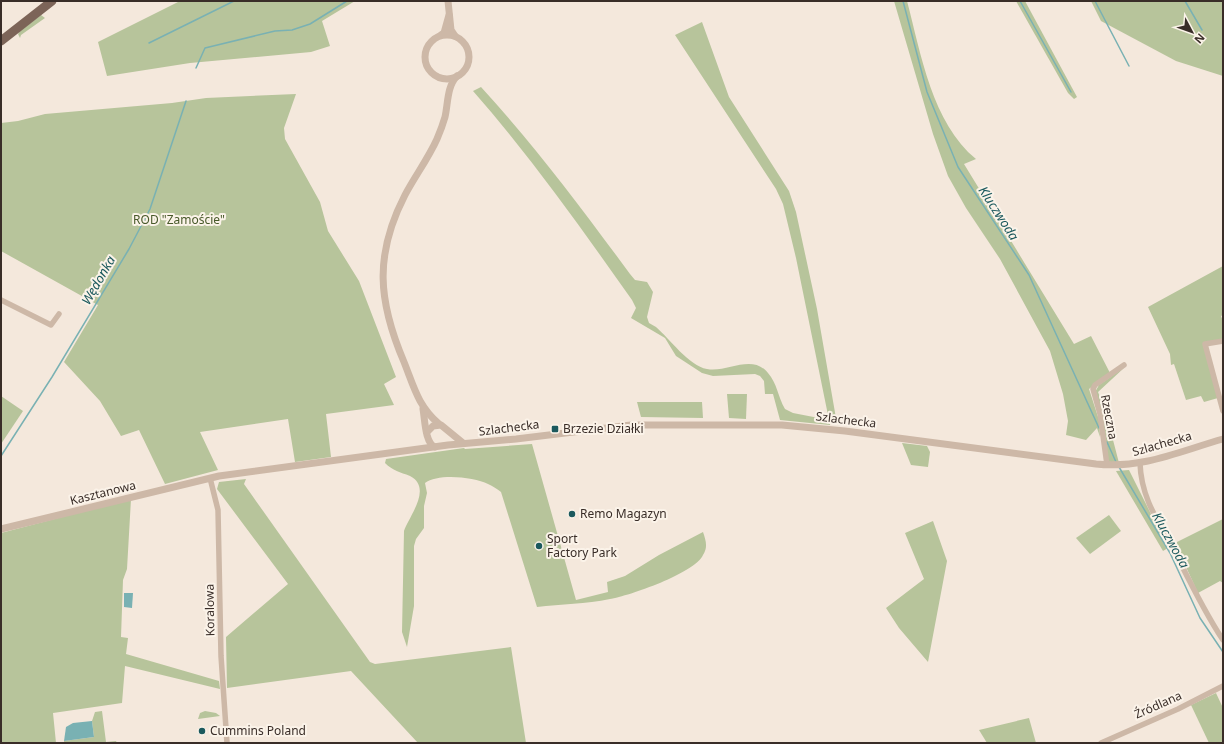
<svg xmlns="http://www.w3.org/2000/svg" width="1224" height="744" viewBox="0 0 1224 744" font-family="'Noto Sans',sans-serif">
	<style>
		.green { fill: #b7c49b }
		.water { fill: #79b1b3 }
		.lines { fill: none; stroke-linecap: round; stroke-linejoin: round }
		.stream { stroke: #79b1b3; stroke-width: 1.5 }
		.minor { stroke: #cdb8a7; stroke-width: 5.5 }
		.tertiary { stroke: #cdb8a7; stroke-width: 7 }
		.primary { stroke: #7c6458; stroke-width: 9 }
		.poi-dot { fill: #1b595d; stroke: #fbf3e9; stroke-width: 1.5 }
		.labels { text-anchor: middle; stroke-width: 4; stroke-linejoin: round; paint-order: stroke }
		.park-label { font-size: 12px; fill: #48592a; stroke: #fbf3e9 }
		.street-label { font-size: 12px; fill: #392d28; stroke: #fbf3e9 }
		.poi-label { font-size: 12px; fill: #392d28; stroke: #fbf3e9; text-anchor: start }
		.water-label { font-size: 13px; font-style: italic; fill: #1b595d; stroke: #fbf3e9 }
	</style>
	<rect width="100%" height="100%" fill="#f4e8dc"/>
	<g class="green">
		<path d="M180,1H355L322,21L330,46L311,52L190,63L107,76L98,42Z"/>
		<path d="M894,1H907C921,54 932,123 976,159L964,164L1074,344L1091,336L1110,373L1089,389L1099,420L1100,437L1097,428L1086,440L1066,435L1068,421L1063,394L1050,351L1000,259L966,208L948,176L933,134Z"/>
		<path d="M1016,1H1025L1077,97L1074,99L1068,93Z"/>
		<path d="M1091,1H1223V76L1176,61L1101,21Z"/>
		<path d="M41,15L45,18L21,35L20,38L18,34L20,31Z"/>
		<path d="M702,22L729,97L789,191L796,212L817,309L837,424L830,420V425L780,420L773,394H765L764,381L760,376L755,374L713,376L702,373L676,356L665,338L631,318L636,308L632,300C581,228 531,157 473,91L481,87C535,146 583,210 630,274L635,280L647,282L653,292L647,317L649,323L656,327C670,339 689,366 707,369C727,373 752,353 768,373C777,383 778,397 785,409L793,413L829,420L796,258L783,204L776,189L675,35Z"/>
		<path d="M296,94L284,128L285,139L320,202L328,231L359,281L396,377L384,384L394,405L326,414L331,457L295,462L288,419L200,432L218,470L165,484L139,430L121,436L100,401L64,362L98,305L1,251V123L18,121L45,114L172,103L206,98Z"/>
		<path d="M1223,266V315L1221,316L1223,321V339L1204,343L1218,398L1204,402L1201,396L1186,400L1174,364L1171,365L1170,354L1148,307Z"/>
		<path d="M1125,367L1098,392L1106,413L1119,463L1108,462L1095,392L1099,385Z"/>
		<path d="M727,394H747L746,419L729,418Z"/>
		<path d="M1,396L23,411L1,444Z"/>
		<path d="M637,402H702L703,418L641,417Z"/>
		<path d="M902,443L927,446L930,452L928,467L911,465Z"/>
		<path d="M532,444L576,600L608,592L607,582L625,576L659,555L703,532C706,541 708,547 703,555C695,573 629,596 610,599C586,604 561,604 537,607L501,492C497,489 493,486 488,484C474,477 438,473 425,483L427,493L424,506V528L416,539L414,546V606L407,647L402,632L404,531C409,516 433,488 410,476C400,472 393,471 385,463L386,459L464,448L465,449Z"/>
		<path d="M1129,470L1168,548L1163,551L1116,471Z"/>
		<path d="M246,479L244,484L370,662L375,664L511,647L526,743H418L351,671L227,688L226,637L288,584L217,489L219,482Z"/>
		<path d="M131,499L127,569L123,580L121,637L128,638L126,654L219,681L220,689L125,666L122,703L53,713L56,743H1V533Z"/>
		<path d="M1109,515L1121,531L1090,554L1076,538Z"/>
		<path d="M1223,519V583L1220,581L1198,593L1175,543Z"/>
		<path d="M933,521L947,561L928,662L899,628L886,608L924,579L905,533Z"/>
		<path d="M1216,693L1223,708V743H1209L1191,705Z"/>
		<path d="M102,711L106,742L116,741L117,743H64V741L94,737L92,721L95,712Z"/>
		<path d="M205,711L216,713L220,716L198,719L200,713Z"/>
		<path d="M1029,718L1036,743H987L979,730Z"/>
	</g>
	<g class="water">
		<path d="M124,593H133L132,608L124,607Z"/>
		<path d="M92,721L94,737L64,741L66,727L73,723Z"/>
	</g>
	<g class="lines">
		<g class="stream">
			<path d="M903,1L927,92L958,167L1029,275L1099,428"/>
			<path d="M1020,1L1071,92"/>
			<path d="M1095,1L1129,66"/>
			<path d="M1185,1L1202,30"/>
			<path d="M149,43L234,1"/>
			<path d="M196,68L205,48L275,31L292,30L310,24L347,1"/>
			<path d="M1107,442L1116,462"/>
			<path d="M1,456L52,377L129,249L150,209L186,101"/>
			<path d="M1119,467L1170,553L1200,618L1223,652"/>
		</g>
		<g class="minor">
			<path d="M1,300L51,325L59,314"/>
			<path d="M1223,341L1205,344L1223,411"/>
			<path d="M1140,463C1141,499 1160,524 1176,554C1191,584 1205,613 1223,640"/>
			<path d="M1107,465L1100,414L1093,389L1095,385L1124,365"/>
			<path d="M210,478L218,510L221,656L227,743"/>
			<path d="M1101,743L1178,709L1223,686"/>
		</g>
		<g class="tertiary">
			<path d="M448,1L451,30L455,36"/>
			<path d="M441,35L444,33L449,15"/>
			<circle cx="447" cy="57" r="22"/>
			<path d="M423,409C425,420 425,443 435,447"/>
			<path d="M439,424C418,406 414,387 404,362C378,301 374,255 405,195C415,176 428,159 437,139C440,132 443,124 445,117C448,104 447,86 457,76"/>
			<path d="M427,432L433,426L441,425L463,443"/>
			<path d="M1,529L219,476L448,445L516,439L631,425H782L845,431L1096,464C1143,469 1180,451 1223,439"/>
		</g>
		<path class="primary" d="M1,41L52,1"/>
	</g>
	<g class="poi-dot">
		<rect x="551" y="425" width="8" height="8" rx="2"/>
		<circle cx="572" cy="514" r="4"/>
		<circle cx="539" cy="546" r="4"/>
		<circle cx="202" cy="731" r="4"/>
	</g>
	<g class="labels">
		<g class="park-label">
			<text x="179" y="224">ROD "Zamoście"</text>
		</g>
		<g class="street-label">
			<text transform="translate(1109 417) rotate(79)" y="4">Rzeczna</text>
			<text transform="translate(846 420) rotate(7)" y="4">Szlachecka</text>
			<text transform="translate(509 428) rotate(-7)" y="4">Szlachecka</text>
			<text transform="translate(1162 444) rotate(-16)" y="4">Szlachecka</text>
			<text transform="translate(103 493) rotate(-14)" y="4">Kasztanowa</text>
			<text transform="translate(210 610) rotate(-91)" y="4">Koralowa</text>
			<text transform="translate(1158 705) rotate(-24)" y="4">Źródlana</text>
		</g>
		<g class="poi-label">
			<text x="563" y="433">Brzezie Działki</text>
			<text x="580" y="518">Remo Magazyn</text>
			<text x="547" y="543">Sport<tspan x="547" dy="14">Factory Park</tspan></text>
			<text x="210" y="735">Cummins Poland</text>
		</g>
		<g class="water-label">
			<text transform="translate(999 213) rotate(57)" y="5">Kluczwoda</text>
			<text transform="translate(98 280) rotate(-60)" y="5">Wędonka</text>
			<text transform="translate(1171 540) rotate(61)" y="5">Kluczwoda</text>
		</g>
	</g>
	<rect width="1224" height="744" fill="none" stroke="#392d28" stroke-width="4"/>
	<g transform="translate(1192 32) rotate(131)" stroke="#fbf3e9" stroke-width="3" paint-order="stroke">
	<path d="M0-3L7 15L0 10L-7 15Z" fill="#392d28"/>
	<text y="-6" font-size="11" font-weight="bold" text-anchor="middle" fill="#392d28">N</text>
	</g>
</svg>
